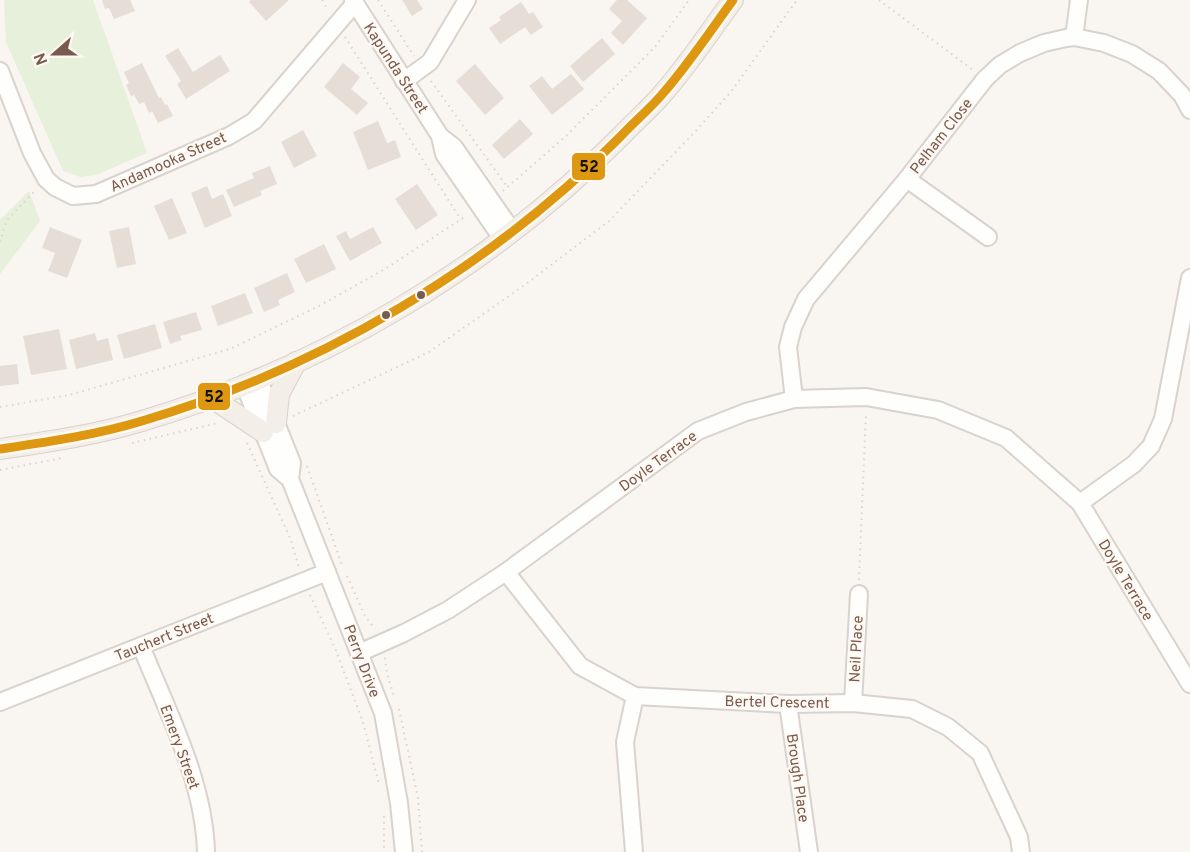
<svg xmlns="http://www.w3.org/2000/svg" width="1190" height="852" viewBox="0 0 1190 852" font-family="Overpass,sans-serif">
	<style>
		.green { fill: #e7f0db }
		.building { fill: #e6ddd7 }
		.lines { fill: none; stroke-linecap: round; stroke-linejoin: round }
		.minor-casing { stroke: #d9d2cd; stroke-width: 20 }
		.major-casing { stroke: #dad0cc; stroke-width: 22 }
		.path { stroke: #dbd4d0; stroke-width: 2; stroke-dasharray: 1.5 4.5; stroke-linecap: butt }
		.minor { stroke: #fefefd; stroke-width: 16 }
		.major { stroke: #f3eee8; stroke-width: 20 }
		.bus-1-casing { stroke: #fff9f3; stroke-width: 14 }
		.bus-1 { stroke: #de9710; stroke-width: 9 }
		.bus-dot { fill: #795a4e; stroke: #fff9f3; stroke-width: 2 }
		.labels { text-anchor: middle; stroke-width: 4.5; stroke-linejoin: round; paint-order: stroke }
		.street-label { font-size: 15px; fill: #795a4e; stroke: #fff9f3 }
		.line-badge { stroke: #fff9f3; stroke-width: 2 }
		.pale-badge-label { font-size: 16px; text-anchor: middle; font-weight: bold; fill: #111 }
	</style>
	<rect width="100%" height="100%" fill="#f9f5f0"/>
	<g class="green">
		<path d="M4,0H93L147,153L96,175L80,177L63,171L6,42Z"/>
		<path d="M29,191L40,221L0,274V220Z"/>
	</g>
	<g class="building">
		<path d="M102,0H130L135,11L114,19L109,8L105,9Z"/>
		<path d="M251,0H289L266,21L249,2Z"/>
		<path d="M402,0H417L423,9L412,16Z"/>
		<path d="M617,0H627L647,18L623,45L611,33L622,21L609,9Z"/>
		<path d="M521,2L529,14L533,12L543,27L531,35L525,27L500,44L489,28L501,20L499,17Z"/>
		<path d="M602,38L615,54L583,82L570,66Z"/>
		<path d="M178,48L193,72L220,55L230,71L186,99L177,84L181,81L165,56Z"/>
		<path d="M142,63L159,98L161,97L165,105L167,104L173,116L158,123L152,111L149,113L144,102L139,104L134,95L131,96L126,85L129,83L124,72Z"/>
		<path d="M343,63L360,77L351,89L368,103L357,115L324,87Z"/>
		<path d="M475,64L504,98L485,115L456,81Z"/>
		<path d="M571,74L584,89L552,115L529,86L542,76L552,89Z"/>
		<path d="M520,119L533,134L504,159L492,145Z"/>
		<path d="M378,121L387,143L395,140L401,157L368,170L353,132Z"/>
		<path d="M303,130L317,156L294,168L281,142Z"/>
		<path d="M270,166L277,184L260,191L262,195L234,207L226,190L254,178L252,173Z"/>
		<path d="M417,184L438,215L416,230L395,199Z"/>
		<path d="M207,186L212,199L223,194L232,216L205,228L191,193Z"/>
		<path d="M172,198L187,233L169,240L154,206Z"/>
		<path d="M50,227L82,240L67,278L48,271L55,253L42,248Z"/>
		<path d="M129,227L136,264L117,268L109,231Z"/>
		<path d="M373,227L382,243L350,261L336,236L346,231L350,239Z"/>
		<path d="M324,244L336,269L306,283L294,259Z"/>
		<path d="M287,273L295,292L278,300L280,305L264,312L254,288Z"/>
		<path d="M245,293L253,313L218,326L211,306Z"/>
		<path d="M196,312L202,330L180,336L182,340L170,344L163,322Z"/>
		<path d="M155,324L162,348L124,359L117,335Z"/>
		<path d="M59,329L67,369L31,375L23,336Z"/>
		<path d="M95,333L97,341L108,338L113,360L76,369L69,340Z"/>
		<path d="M17,364L19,384L0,386V366Z"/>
	</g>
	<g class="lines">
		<g class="minor-casing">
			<g id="minor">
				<path d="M353,0L440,136L444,154L503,240"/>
				<path d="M1074,37L1079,0"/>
				<path d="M0,71L32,153L46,179L55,187L73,196L96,194L229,136L254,121L355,3"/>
				<path d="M404,81L430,62L467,0"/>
				<path d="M440,136L454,147L513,232"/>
				<path d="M907,179L988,237"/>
				<path d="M258,378L292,463L290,479L383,713L399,803L404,852"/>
				<path d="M244,384L278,469L290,479"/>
				<path d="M794,399L788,347L793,327L806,299L907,179L985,79L1000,65L1020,53L1044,43L1066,38L1074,37L1104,43L1132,54L1159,71L1182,95L1190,110"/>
				<path d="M1080,503L1134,464L1151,446L1163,419L1190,278"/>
				<path d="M506,572L580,666L635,696L788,704L853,703L912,709L948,727L980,753L1019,837L1021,852"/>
				<path d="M141,646C167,711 204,780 206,852"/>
				<path d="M359,653L404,633L448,610L506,572L698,431L746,412L794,399L866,397L938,410L1006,438L1080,503L1190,684"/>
				<path d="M0,702L327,572"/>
				<path d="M853,703L859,594"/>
				<path d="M788,704L809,852"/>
				<path d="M634,852L625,742L635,696"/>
			</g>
		</g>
		<g class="major-casing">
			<g id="major">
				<path d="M212,398L263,432"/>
				<path d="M276,423L279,394L296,362"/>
				<path d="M0,449C47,442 96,435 142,421C321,368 490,268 621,136C635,121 652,107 665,91C690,62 711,30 733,0"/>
			</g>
		</g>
		<g class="path">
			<path d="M322,0L328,10"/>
			<path d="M378,0L414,56"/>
			<path d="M879,0L973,70"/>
			<path d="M345,37L461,220"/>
			<path d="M431,81L508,188"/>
			<path d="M503,191L566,136L655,47L689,0"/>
			<path d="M0,242L6,221L35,191"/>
			<path d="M0,407L69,395L230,349L319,306L385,269L466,216"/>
			<path d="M293,416L429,352L526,284L609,221L691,136L730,93L797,0"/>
			<path d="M132,443L218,423"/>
			<path d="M247,443L291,540L299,568"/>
			<path d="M307,466L342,565"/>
			<path d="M0,470L62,458"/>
			<path d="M347,576L365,616L375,629"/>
			<path d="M859,580L866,412"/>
			<path d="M310,595L335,648L363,722L379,784"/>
			<path d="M385,658L387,674L394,696"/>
			<path d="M399,709L418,798L422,852"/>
			<path d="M384,816V852"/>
		</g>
		<use href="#minor" class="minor"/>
		<use href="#major" class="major"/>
		<g class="bus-1-casing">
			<path id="bus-1" d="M0,449C47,442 96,435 142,421C321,368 490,268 621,136C635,121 652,107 665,91C690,62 711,30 733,0"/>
		</g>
		<use href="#bus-1" class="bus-1"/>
	</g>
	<g class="bus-dot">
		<circle cx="421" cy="295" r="5"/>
		<circle cx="386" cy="315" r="5"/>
	</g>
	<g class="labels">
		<g class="street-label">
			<text transform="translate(396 68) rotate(57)" y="5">Kapunda Street</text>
			<text transform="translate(941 136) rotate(-52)" y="5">Pelham Close</text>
			<text transform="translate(168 162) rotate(-24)" y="5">Andamooka Street</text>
			<text transform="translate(658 461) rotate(-36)" y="5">Doyle Terrace</text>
			<text transform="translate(1126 580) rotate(59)" y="5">Doyle Terrace</text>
			<text transform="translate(164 637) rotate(-22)" y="5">Tauchert Street</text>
			<text transform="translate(856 649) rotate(-87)" y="5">Neil Place</text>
			<text transform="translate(362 661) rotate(69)" y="5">Perry Drive</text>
			<text transform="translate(777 702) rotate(1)" y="5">Bertel Crescent</text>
			<text transform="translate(180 747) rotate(70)" y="5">Emery Street</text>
			<text transform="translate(798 778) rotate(82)" y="5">Brough Place</text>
		</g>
	</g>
	<g class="line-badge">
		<rect x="571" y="152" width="35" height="29" rx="6" fill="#de9710"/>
		<rect x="197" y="382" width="34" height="29" rx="6" fill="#de9710"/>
	</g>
	<g class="pale-badge-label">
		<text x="589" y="172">52</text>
		<text x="214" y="402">52</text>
	</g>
	<g transform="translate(54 54) rotate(249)" stroke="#fff9f3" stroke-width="4.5" paint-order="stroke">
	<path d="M0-4.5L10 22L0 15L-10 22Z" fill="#795a4e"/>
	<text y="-9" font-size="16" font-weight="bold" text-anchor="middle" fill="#795a4e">N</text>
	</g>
</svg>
